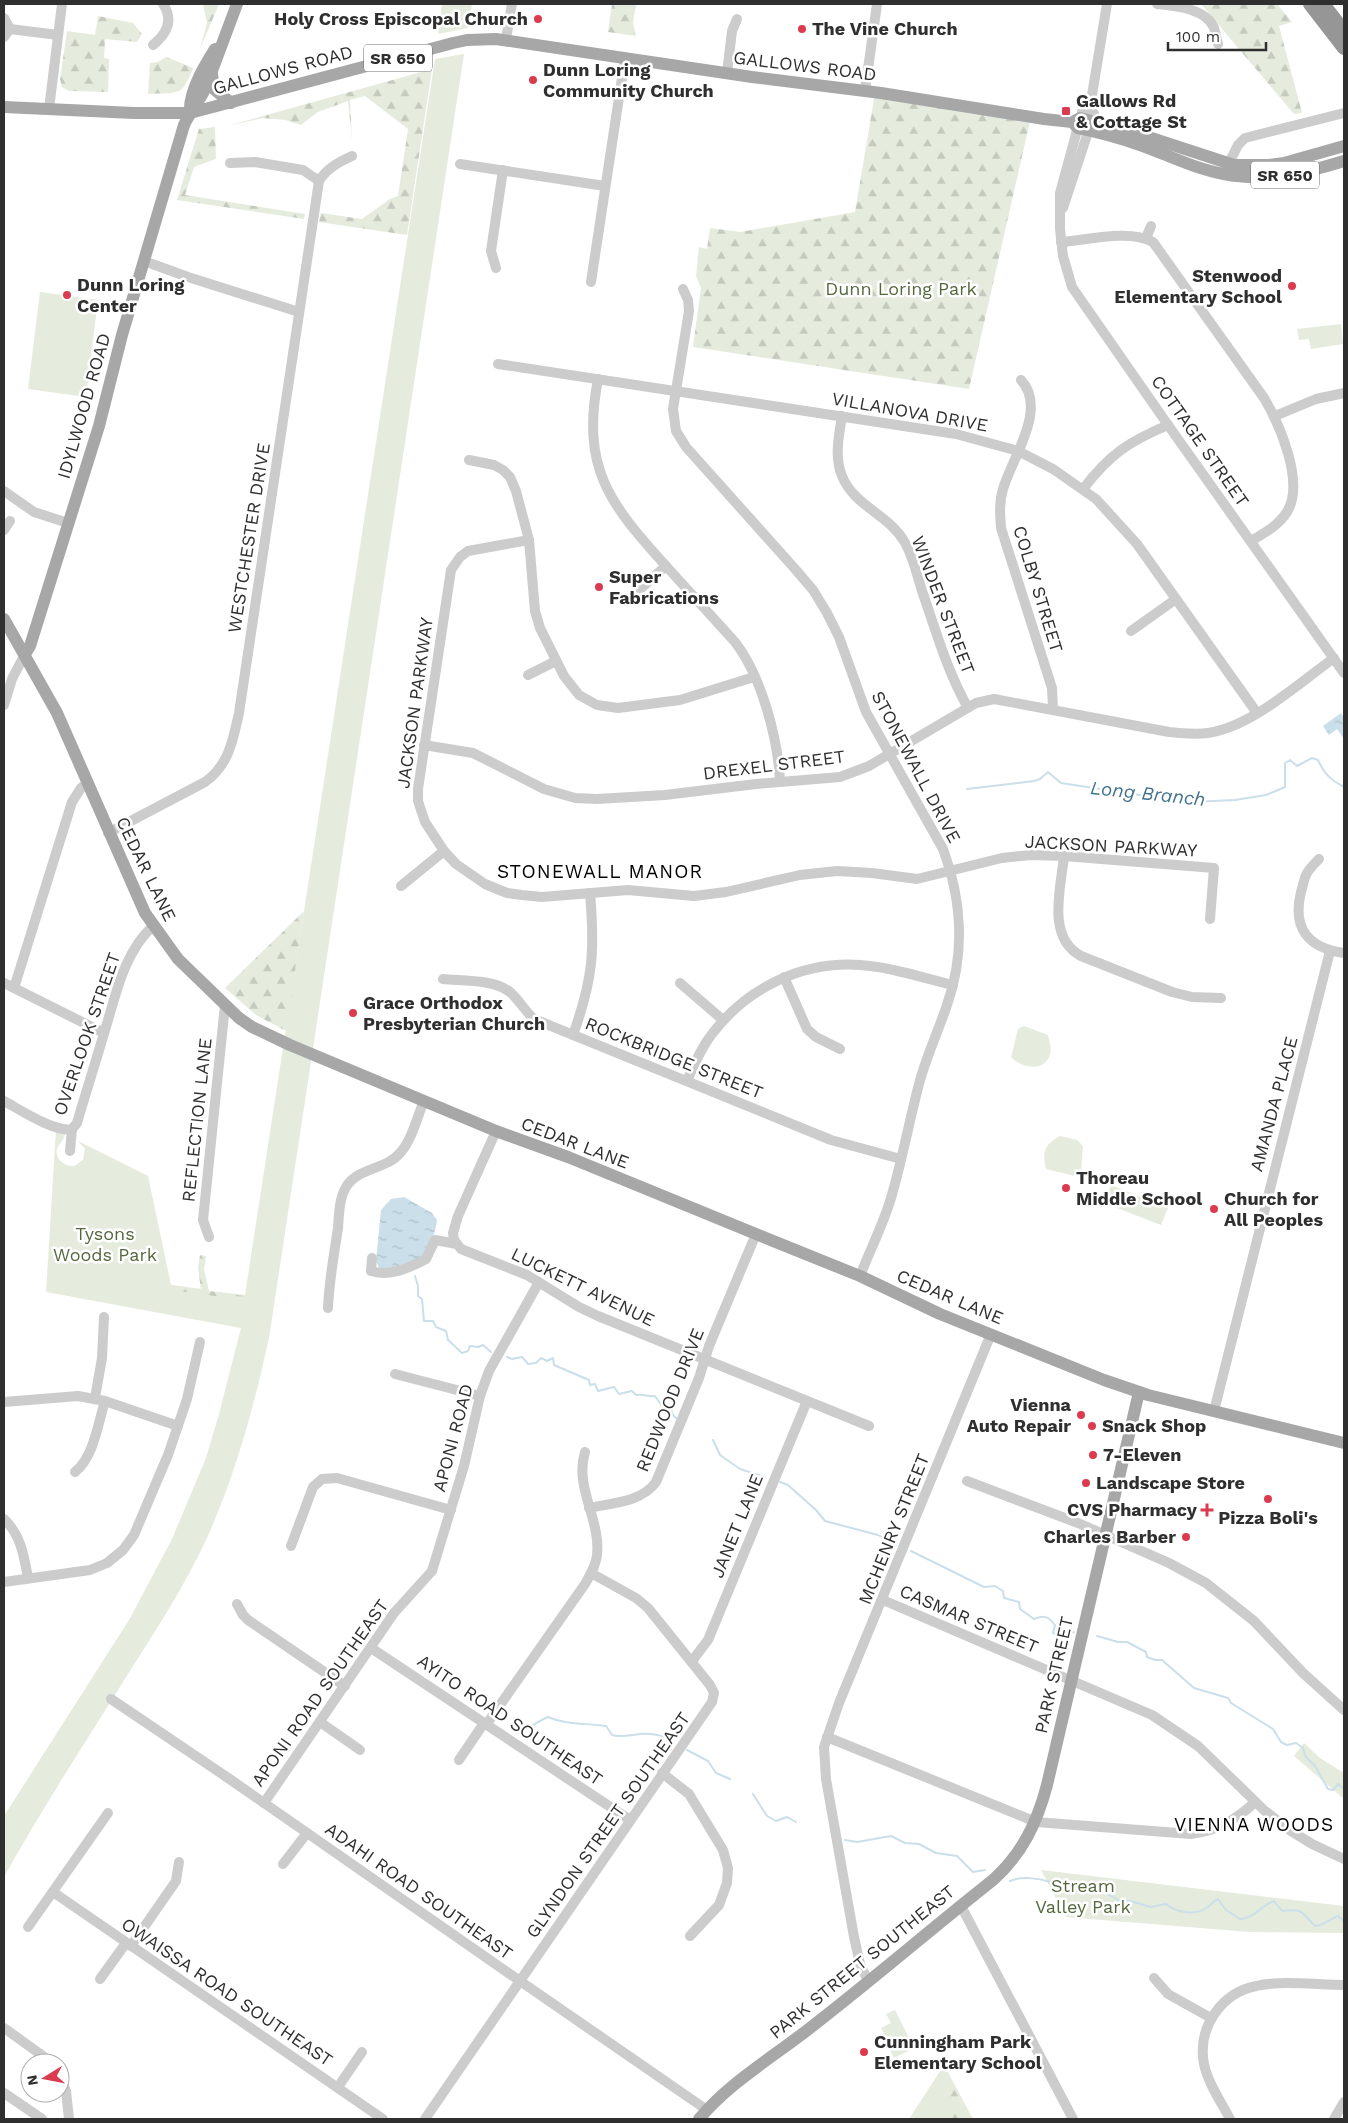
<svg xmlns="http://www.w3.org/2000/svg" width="1348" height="2123" viewBox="0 0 1348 2123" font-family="'Work Sans',sans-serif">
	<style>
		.green { fill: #e5ebdd }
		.forest { fill: url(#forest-firs) }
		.water { fill: url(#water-ripples) }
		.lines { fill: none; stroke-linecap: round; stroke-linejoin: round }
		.stream { stroke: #cadfea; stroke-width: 2 }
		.minor { stroke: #ccc; stroke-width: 10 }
		.major { stroke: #a7a7a7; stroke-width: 12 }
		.highway { stroke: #969696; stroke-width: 14 }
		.poi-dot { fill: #db3b4f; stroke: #fff; stroke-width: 2 }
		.labels { text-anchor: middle; stroke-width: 5; stroke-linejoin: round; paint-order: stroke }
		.shield { fill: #fff; stroke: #6d6d6d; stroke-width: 1 }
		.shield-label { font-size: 16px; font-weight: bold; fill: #2f2f2f }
		.poi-label { font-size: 18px; font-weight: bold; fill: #2f2f2f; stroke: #fff; text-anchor: start }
		.street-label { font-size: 18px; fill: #2f2f2f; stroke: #fff }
		.park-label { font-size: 18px; fill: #54683e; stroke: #fff }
		.water-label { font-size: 19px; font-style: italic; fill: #41738c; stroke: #fff }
		.neighbourhood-label { font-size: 19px; letter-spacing: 1px; fill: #000; stroke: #fff }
	</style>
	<defs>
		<pattern id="forest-firs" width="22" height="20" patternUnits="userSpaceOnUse" patternTransform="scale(1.25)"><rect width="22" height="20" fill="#e5ebdd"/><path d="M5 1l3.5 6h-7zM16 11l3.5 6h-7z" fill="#c5cabe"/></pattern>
		<pattern id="water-ripples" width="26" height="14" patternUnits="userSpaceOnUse" patternTransform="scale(1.25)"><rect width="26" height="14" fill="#cadfea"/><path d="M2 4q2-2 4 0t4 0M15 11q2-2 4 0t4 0" fill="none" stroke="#aec0c9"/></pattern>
	</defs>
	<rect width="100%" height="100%" fill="#fff"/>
	<g class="green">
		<path d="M442,4H472L468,28L438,34Z"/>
		<path d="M464,54L269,1338C254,1407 235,1476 206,1540C184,1587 156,1630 128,1674C86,1741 43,1807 4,1877V1816L129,1620L172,1539L206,1458L219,1414L241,1328L46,1292L56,1129L65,1134C64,1139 62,1140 59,1145C51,1157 64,1167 75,1166L83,1160L85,1149L78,1141L148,1176L171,1285L202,1289L199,1268L201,1255L206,1256L204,1269L209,1291L245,1295L435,59Z"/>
		<path d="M40,292L98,300L86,397L28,389Z"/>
		<path d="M1341,324L1343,344L1311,349L1309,339L1299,340L1297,329Z"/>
		<path d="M1024,1026L1048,1035C1049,1041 1052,1048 1050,1054C1045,1073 1021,1068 1011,1057L1018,1029Z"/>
		<path d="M1060,1136L1077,1140L1083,1146L1081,1172L1075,1176L1046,1169C1042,1151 1044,1145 1060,1136Z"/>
		<path d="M1111,1185L1168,1208L1161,1225L1104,1203Z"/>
		<path d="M1304,1743L1320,1758L1344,1773V1799L1294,1756Z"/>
		<path d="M1041,1870L1344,1906V1933L1249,1932L1066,1917Z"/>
		<path d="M895,2010L914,2048L894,2058L885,2040L887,2039L881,2028L891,2023L886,2014Z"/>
		<path d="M944,2065L973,2119H909Z"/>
	</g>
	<g class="forest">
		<path d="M203,4H219L200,49L207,23Z"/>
		<path d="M612,4H636L633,23L636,36L608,32Z"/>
		<path d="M1201,4H1277L1292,22L1279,26L1302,113L1294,114Z"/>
		<path d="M98,16L133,23L142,34L137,42L105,39L104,58L109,59L108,92L69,91L62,87L60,79L67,31L95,35Z"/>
		<path d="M166,57L193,68C182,98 178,92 148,94L150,63L158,62Z"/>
		<path d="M432,69L407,235L319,222L321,213L362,219L390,199L398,196L408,129L365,96L350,100L352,141L348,101L318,112L301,125L285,120L263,118L227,126Z"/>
		<path d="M875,93L1031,117L969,389L693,347L701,288L696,276L699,247L707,249L710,228L740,232L855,212Z"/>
		<path d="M215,127L216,159L194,167L185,195L305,214L304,219L177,200L199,129Z"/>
		<path d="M304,911L286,1031L256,1015L225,988Z"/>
		<path d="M200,1255L205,1257L203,1269L208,1291L244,1296V1300L171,1290V1285L201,1290L198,1268Z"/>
		<path d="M945,2072L970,2119H949Z"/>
	</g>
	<g class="water">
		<path d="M1341,713L1344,718V739L1337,729L1329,735L1323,726Z"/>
		<path d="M404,1197L432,1213L437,1220C436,1231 429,1249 421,1257C414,1263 388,1270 379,1268L376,1261L381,1210L391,1199Z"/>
	</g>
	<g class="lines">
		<g class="stream">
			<path d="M967,789L1034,781L1040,779L1048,772L1061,783L1146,796L1172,797L1191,802L1235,800L1266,795L1285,787V763L1290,760L1297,766L1312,758L1318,760C1324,774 1331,780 1344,787"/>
			<path d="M415,1276L418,1286V1296L422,1299L424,1321H433L436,1327L446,1331L448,1340L462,1353L468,1351L470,1346L478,1347L483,1345L491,1352"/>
			<path d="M507,1357L512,1359L522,1357L528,1364L536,1363L541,1358L547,1361L553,1358L554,1365L589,1380L590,1385L595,1384L598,1391L614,1387L619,1394L632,1391L636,1395C644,1394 648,1397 655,1396L662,1406L670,1407L673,1415L676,1418"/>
			<path d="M713,1440L720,1455L740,1469L765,1477"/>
			<path d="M780,1482L788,1485L816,1510L825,1521L878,1535L896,1545"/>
			<path d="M911,1551L984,1587L995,1586L1003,1591L1004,1598L1019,1602L1020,1609L1034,1619C1044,1615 1048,1616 1055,1625L1053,1633L1060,1637L1074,1632"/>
			<path d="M1097,1636L1118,1642H1127L1146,1652L1147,1657L1155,1660H1162L1194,1688L1228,1698L1231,1703L1273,1729L1281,1742L1287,1745L1296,1743L1303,1748L1305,1756L1315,1766L1328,1789L1333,1790L1338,1784L1344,1789"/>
			<path d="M517,1733C529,1729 536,1722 548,1717C566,1725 586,1723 606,1726L612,1735C622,1738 630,1735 640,1734C650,1733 659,1735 669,1738L670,1749"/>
			<path d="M687,1750L708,1761L716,1773L730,1779"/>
			<path d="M753,1794L767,1816L776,1821L787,1817L796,1822"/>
			<path d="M845,1840L857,1842L891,1836L905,1843L919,1844L936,1853L957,1856L973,1872L985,1870"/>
			<path d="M1010,1881C1021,1876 1039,1878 1050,1882C1055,1884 1059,1887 1065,1889L1071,1887L1074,1890L1094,1893L1104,1892L1120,1901H1130L1151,1907L1166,1904C1177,1913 1196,1916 1208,1907C1212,1904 1213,1901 1218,1899L1226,1910L1240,1919C1255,1918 1260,1906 1274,1901L1282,1911C1287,1911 1295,1909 1299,1911C1305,1913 1310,1922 1315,1926C1324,1925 1330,1919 1338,1916L1344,1921"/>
		</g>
		<g class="minor">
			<path d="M1157,4C1175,6 1206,8 1214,28C1216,33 1216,39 1218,44"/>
			<path d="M4,18L10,29"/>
			<path d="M10,29L58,35"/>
			<path d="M4,37L10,29"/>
			<path d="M506,39L512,4"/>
			<path d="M153,45C167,34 174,20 163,4"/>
			<path d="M727,73L732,31L737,19"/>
			<path d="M865,91L877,4"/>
			<path d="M1090,107L1082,112L1060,193V229L1063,256L1072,287L1168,425L1344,673"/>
			<path d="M49,109L62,4"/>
			<path d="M230,163L255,162L303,170L319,181"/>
			<path d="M460,164L605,186"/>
			<path d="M1226,169L1238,145L1245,138L1344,113"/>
			<path d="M1063,208L1094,114L1090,107L1107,4"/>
			<path d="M1146,238L1151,226"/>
			<path d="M1061,242C1087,240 1130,229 1153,242L1264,398C1280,425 1305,483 1287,512C1278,526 1264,533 1251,541"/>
			<path d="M144,261L188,277L299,312"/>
			<path d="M496,268L491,251L503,170"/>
			<path d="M591,282L625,58"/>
			<path d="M683,289L688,300L689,311L673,409L676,431L686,447L796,570L813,590L827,613L839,637L866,712L943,849C962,900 965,954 947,1005C938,1032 926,1057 919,1084C909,1122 902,1161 891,1198C883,1225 870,1250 860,1276"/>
			<path d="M498,364L956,434L1018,451L1053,469L1096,499L1137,544L1257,713"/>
			<path d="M598,379C581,468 609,503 666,566C689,591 712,617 735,642C762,677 778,739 780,782"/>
			<path d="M1021,380C1048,409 1012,458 1003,489C999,502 1000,515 1001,528L1052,688L1053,709"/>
			<path d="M842,416C839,436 834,456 842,476C854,506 888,514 904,541C913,556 917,575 922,591C936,631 947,671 968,708"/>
			<path d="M1275,416L1316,399L1344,393"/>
			<path d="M469,460L494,465L503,470L510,477L516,491L529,540L535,611L540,628L564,676L579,695L597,705L618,708L680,700L754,677"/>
			<path d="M1083,489C1110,454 1128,442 1168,425"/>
			<path d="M4,491L34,512L68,523"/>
			<path d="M4,530L10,521"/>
			<path d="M529,540L468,551L460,557L451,570L418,789V801L425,822L444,851L456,864L485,884L507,893L522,895L542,897L628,890L694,896L726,892L800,875L837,871L872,873L917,879L1002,858L1031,855L1064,856L1214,868L1210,919"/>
			<path d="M630,598L666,566"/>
			<path d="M1131,631L1176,599"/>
			<path d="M528,675L556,661"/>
			<path d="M4,705L12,679L25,654"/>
			<path d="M424,745L473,753L544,789L575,798L597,799L665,795L756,784L840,777L869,766L976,703L994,699L1169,732C1182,733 1195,735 1208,733C1251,727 1298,684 1334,658"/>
			<path d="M108,833L205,782C229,765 233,740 239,713L319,181C327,168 339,162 352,156"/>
			<path d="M1064,856C1061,888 1046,937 1081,956L1172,992L1192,997L1221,998"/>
			<path d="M1319,859C1315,863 1310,868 1307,873C1304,878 1303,886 1301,892C1292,928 1308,948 1344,953"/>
			<path d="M401,886L444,851"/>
			<path d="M784,977L807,1029L816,1037L840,1049"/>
			<path d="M443,979C463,981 493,979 510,992C519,1000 525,1011 534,1019L831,1140L901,1159"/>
			<path d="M4,983L104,1033"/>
			<path d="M680,983L723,1020"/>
			<path d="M14,988L72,802L81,788L87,784"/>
			<path d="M573,1035C593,979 595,951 590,893"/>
			<path d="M687,1081C694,1065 701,1048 712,1034C747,988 802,961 860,965C891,967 923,978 953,985"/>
			<path d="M4,1101C19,1109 55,1133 72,1129"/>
			<path d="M72,1129L77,1123C86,1092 96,1061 105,1030C116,995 124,952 153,926"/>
			<path d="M496,1131L458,1216L453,1233L454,1240L461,1249L527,1275L579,1307L598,1316L869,1426"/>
			<path d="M70,1151L72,1129"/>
			<path d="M209,1237L203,1220L225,1005"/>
			<path d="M372,1258L371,1271C390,1277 409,1268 426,1259L435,1240L457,1244"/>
			<path d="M328,1308C329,1281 334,1255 338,1228C339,1215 339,1199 346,1187C358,1167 386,1170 400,1153C412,1140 417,1117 424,1101"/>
			<path d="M395,1374L480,1396"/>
			<path d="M95,1398L102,1358L104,1317"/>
			<path d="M4,1402L78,1396L105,1401L178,1426"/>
			<path d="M1214,1411L1330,951"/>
			<path d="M75,1472C94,1457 98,1423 105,1401"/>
			<path d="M967,1481L1078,1523L1169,1563L1206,1583L1254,1621L1303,1673L1344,1710"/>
			<path d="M589,1508C612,1503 642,1502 656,1482L699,1378L709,1346L756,1234"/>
			<path d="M4,1519C21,1535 24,1556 28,1578"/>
			<path d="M291,1546L313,1487L322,1479L337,1478L451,1510"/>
			<path d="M4,1582L90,1570L107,1563L123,1550L134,1535L168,1455L187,1399L200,1342"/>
			<path d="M883,1600L1152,1715L1198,1746L1265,1811L1291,1831L1312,1844L1344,1859"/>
			<path d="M237,1604L243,1615L248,1620L345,1686"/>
			<path d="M371,1648L630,1820"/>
			<path d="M692,1661L708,1640L807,1401"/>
			<path d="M111,1699L231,1780L520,1981L707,2110"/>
			<path d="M320,1722L360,1750"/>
			<path d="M486,1725L585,1584C590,1575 596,1566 597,1555C601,1520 574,1487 585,1452"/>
			<path d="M827,1737L1036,1822L1191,1834C1217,1831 1236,1820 1255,1802"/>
			<path d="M459,1760L484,1723"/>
			<path d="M662,1773L689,1794L723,1850L728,1868L727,1883L719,1905L690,1936"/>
			<path d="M264,1803L394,1613L432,1571L464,1466L480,1396L489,1371L539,1282"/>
			<path d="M283,1864L307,1833"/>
			<path d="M53,1892L383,2119"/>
			<path d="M961,1906L1073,2119"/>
			<path d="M28,1927L108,1813"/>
			<path d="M131,1946L176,1881L179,1862"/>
			<path d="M1154,1978L1168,1994L1211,2018"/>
			<path d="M100,1979L126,1943"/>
			<path d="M868,1981L860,1964L854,1937L826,1779L824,1747L839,1703L991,1334"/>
			<path d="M4,2028L43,2056L50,2063"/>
			<path d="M60,2077L66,2091L69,2119"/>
			<path d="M338,2087L362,2052"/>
			<path d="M4,2093L42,2119"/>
			<path d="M425,2119L712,1702L714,1693L710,1685L648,1608L636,1598L591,1573"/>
			<path d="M1230,2119C1221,2102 1208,2083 1204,2064C1197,2028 1221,1993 1256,1986C1281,1980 1318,1985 1344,1985"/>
			<path d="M1334,2119L1344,2102"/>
		</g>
		<g class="major">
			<path d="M212,74L214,89L231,103"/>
			<path d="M4,107L134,113H190L453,43L467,40L496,39L752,77L881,93L1044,119L1072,122L1080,118L1133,132L1234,165H1268L1284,163L1344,146"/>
			<path d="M190,109C190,89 205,65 215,49"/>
			<path d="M1072,122L1078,128C1099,132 1120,138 1140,145C1168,155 1195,169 1224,174C1264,182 1306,173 1344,161"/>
			<path d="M4,619L57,713L145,913L178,959L239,1018L252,1027L290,1045L496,1131L568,1157L756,1234L860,1276L940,1314L1104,1380L1148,1395L1344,1443"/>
			<path d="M25,654L30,646L99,426L122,335L184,125C190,112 200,101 206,87L237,4"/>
			<path d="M699,2119C729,2083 773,2057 810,2028C872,1980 931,1929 993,1880C1022,1854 1037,1823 1047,1785L1139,1392"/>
		</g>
		<g class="highway">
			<path d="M1310,4L1344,48"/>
			<path d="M1323,4L1344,31"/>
		</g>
	</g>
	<g class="poi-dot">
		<circle cx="538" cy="19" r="5"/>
		<circle cx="802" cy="29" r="5"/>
		<circle cx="533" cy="80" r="5"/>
		<rect x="1061" y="106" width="10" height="10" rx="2.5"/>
		<circle cx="1292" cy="286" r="5"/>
		<circle cx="67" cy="295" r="5"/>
		<circle cx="599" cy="587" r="5"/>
		<circle cx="353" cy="1013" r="5"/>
		<circle cx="1066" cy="1188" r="5"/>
		<circle cx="1214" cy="1209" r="5"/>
		<circle cx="1081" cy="1415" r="5"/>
		<circle cx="1092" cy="1426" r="5"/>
		<circle cx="1093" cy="1455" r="5"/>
		<circle cx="1086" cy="1483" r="5"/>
		<circle cx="1268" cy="1499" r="5"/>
		<path d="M1204.5 1502.5h5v5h5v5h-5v5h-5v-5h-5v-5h5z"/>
		<circle cx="1186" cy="1537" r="5"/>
		<circle cx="864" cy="2052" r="5"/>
	</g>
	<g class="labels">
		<g class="shield">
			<rect x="364" y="44.5" width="68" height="27" rx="4"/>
			<rect x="1251" y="161.5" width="68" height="27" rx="4"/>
		</g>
		<g class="shield-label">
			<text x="398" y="64">SR 650</text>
			<text x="1285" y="181">SR 650</text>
		</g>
		<g class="poi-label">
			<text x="528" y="25" text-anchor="end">Holy Cross Episcopal Church</text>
			<text x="812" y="35">The Vine Church</text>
			<text x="543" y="76">Dunn Loring<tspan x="543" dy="21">Community Church</tspan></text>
			<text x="1076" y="107">Gallows Rd<tspan x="1076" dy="21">&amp; Cottage St</tspan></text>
			<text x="1282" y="282" text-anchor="end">Stenwood<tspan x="1282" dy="21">Elementary School</tspan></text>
			<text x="77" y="291">Dunn Loring<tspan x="77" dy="21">Center</tspan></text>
			<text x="609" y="583">Super<tspan x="609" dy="21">Fabrications</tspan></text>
			<text x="363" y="1009">Grace Orthodox<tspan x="363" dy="21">Presbyterian Church</tspan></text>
			<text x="1076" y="1184">Thoreau<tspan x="1076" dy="21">Middle School</tspan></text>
			<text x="1224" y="1205">Church for<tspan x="1224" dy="21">All Peoples</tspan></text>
			<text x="1071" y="1411" text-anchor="end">Vienna<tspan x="1071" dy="21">Auto Repair</tspan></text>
			<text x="1102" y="1432">Snack Shop</text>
			<text x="1103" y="1461">7-Eleven</text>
			<text x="1096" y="1489">Landscape Store</text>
			<text x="1197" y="1516" text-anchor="end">CVS Pharmacy</text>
			<text x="1268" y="1524" text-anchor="middle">Pizza Boli's</text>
			<text x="1176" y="1543" text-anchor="end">Charles Barber</text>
			<text x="874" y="2048">Cunningham Park<tspan x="874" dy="21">Elementary School</tspan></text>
		</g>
		<g class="street-label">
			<text transform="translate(805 66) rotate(7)" y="6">GALLOWS ROAD</text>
			<text transform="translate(283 70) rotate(-15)" y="6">GALLOWS ROAD</text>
			<text transform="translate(84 406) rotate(-74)" y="6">IDYLWOOD ROAD</text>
			<text transform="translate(910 412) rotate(10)" y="6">VILLANOVA DRIVE</text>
			<text transform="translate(1200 441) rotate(55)" y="6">COTTAGE STREET</text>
			<text transform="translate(249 538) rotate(-81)" y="6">WESTCHESTER DRIVE</text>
			<text transform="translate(1038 589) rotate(73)" y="6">COLBY STREET</text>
			<text transform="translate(943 605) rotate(69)" y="6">WINDER STREET</text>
			<text transform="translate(415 703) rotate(-82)" y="6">JACKSON PARKWAY</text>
			<text transform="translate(774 765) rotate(-7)" y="6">DREXEL STREET</text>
			<text transform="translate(916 767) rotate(62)" y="6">STONEWALL DRIVE</text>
			<text transform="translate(1111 846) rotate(3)" y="6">JACKSON PARKWAY</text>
			<text transform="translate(146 869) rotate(64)" y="6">CEDAR LANE</text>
			<text transform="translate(87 1034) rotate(-71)" y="6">OVERLOOK STREET</text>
			<text transform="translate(674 1058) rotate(22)" y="6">ROCKBRIDGE STREET</text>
			<text transform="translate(1274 1104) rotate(-75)" y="6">AMANDA PLACE</text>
			<text transform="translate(197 1120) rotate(-84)" y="6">REFLECTION LANE</text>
			<text transform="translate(575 1143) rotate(21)" y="6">CEDAR LANE</text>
			<text transform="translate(583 1287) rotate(26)" y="6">LUCKETT AVENUE</text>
			<text transform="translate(950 1297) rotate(23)" y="6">CEDAR LANE</text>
			<text transform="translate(670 1400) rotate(-68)" y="6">REDWOOD DRIVE</text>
			<text transform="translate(453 1438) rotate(-75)" y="6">APONI ROAD</text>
			<text transform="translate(737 1526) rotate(-68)" y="6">JANET LANE</text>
			<text transform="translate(894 1529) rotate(-68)" y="6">MCHENRY STREET</text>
			<text transform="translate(969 1619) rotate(23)" y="6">CASMAR STREET</text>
			<text transform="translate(1054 1675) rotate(-77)" y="6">PARK STREET</text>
			<text transform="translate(320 1693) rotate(-55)" y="6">APONI ROAD SOUTHEAST</text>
			<text transform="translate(510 1720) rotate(34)" y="6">AYITO ROAD SOUTHEAST</text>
			<text transform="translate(608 1825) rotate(-55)" y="6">GLYNDON STREET SOUTHEAST</text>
			<text transform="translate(419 1891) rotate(35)" y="6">ADAHI ROAD SOUTHEAST</text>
			<text transform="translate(862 1962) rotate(-39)" y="6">PARK STREET SOUTHEAST</text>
			<text transform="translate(227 1992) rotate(34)" y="6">OWAISSA ROAD SOUTHEAST</text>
		</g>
		<g class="park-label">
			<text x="901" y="295">Dunn Loring Park</text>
			<text x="105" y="1240">Tysons<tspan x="105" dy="21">Woods Park</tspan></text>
			<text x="1083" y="1892">Stream<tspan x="1083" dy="21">Valley Park</tspan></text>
		</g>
		<g class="water-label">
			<text transform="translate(1148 793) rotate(6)" y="7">Long Branch</text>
		</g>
		<g class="neighbourhood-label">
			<text x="600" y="878">STONEWALL MANOR</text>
			<text x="1254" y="1831">VIENNA WOODS</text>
		</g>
	</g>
	<rect width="1348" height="2123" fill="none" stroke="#2f2f2f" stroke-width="10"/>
	<g transform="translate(45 2078) rotate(260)"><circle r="24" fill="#ffffff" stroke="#acacac"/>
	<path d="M0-4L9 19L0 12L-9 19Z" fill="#db3b4f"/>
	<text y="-8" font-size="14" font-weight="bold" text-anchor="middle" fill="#2f2f2f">N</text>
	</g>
	<path d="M1168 42v8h98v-8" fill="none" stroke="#2f2f2f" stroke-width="2.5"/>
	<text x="1176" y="42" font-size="15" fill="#2f2f2f" stroke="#ffffff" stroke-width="4" paint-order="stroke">100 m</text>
</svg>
